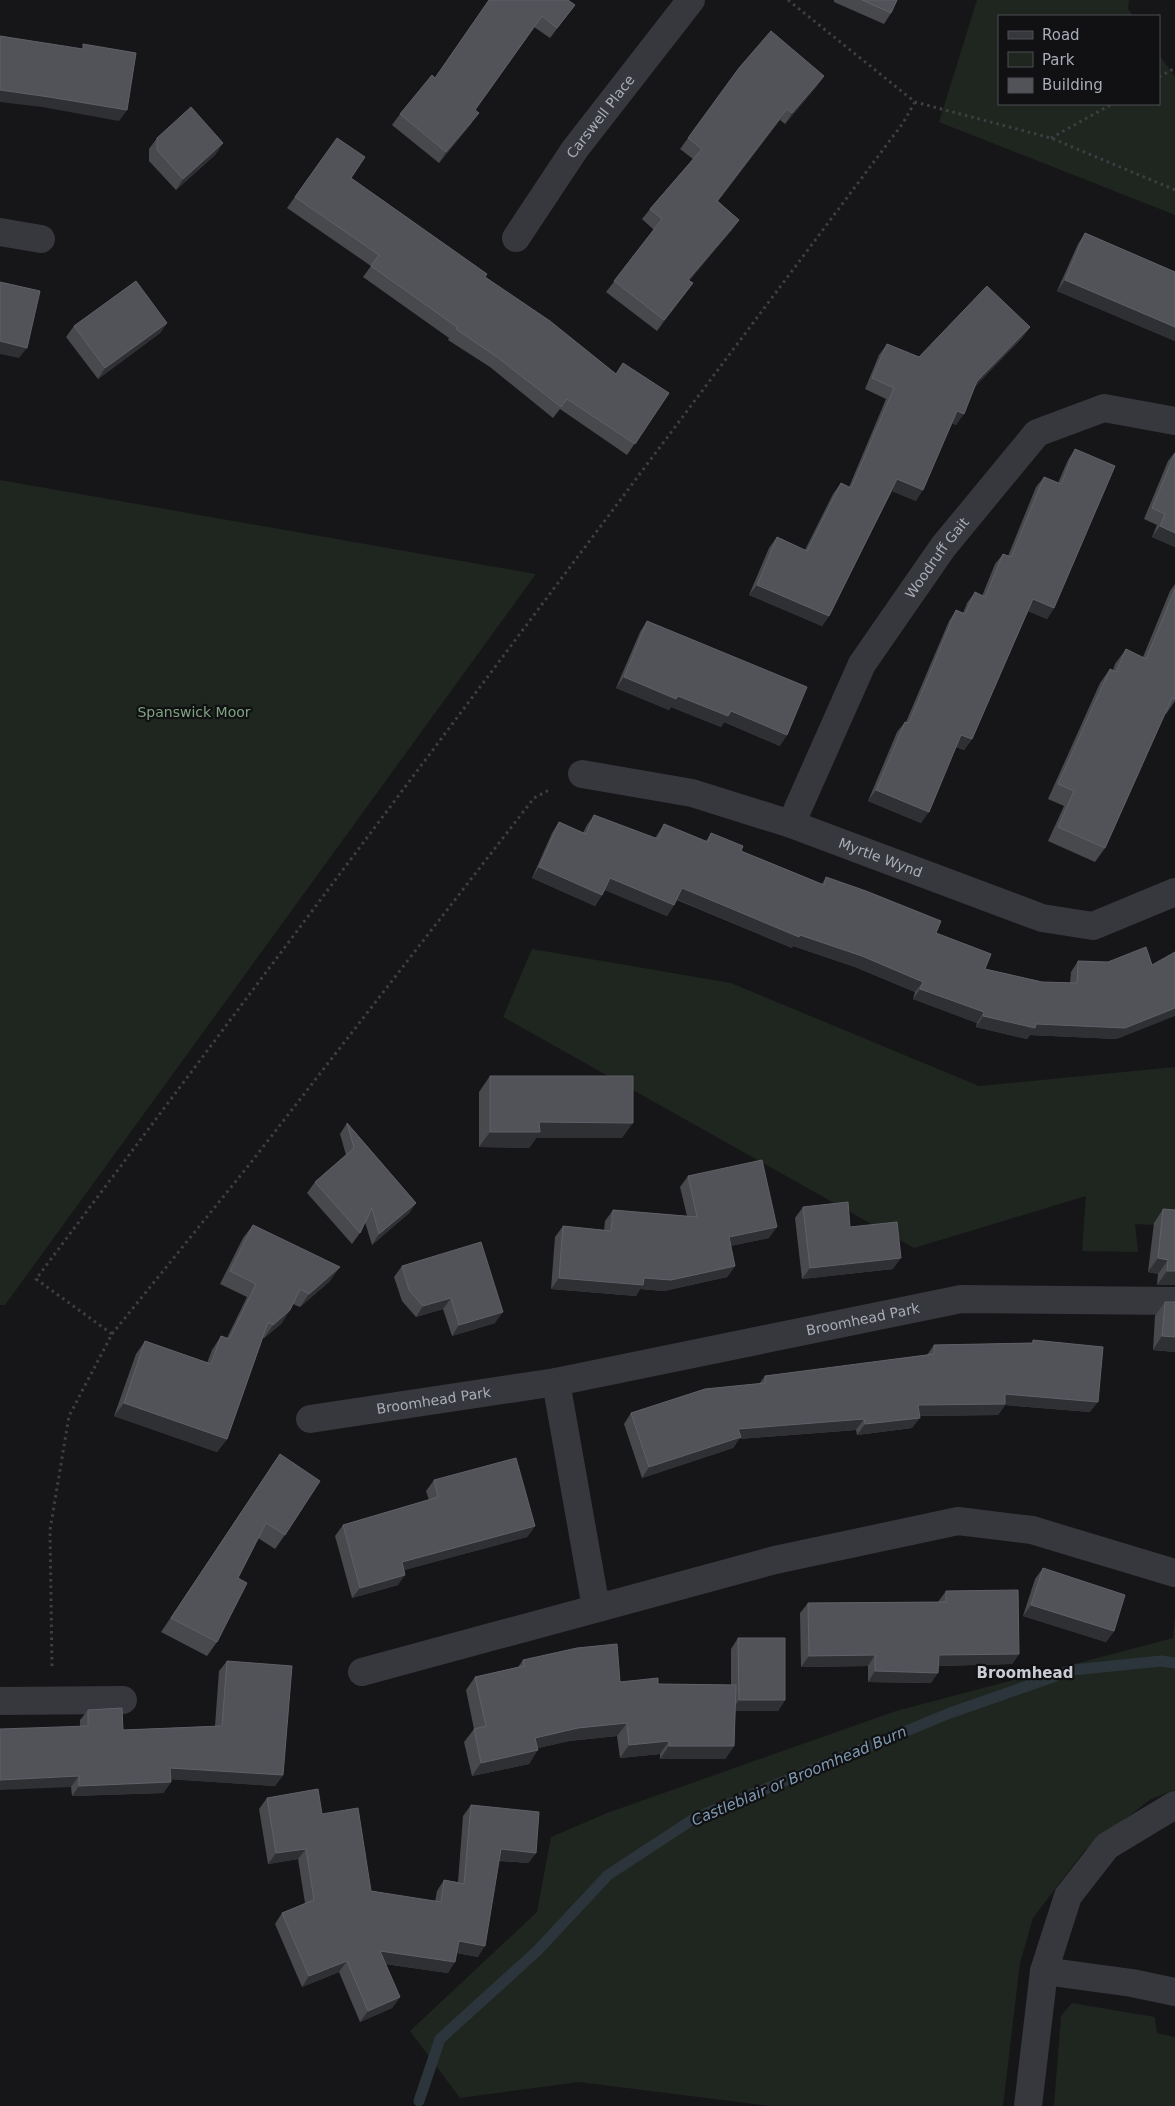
<svg xmlns="http://www.w3.org/2000/svg" width="1175" height="2106" viewBox="0 0 1175 2106" font-family="'DejaVu Sans',sans-serif">
	<style>
		.green { fill: #1e261f }
		.lines { fill: none; stroke-linecap: round; stroke-linejoin: round }
		.stream { stroke: #2c353c; stroke-width: 11 }
		.path { stroke: #3d3f44; stroke-width: 3; stroke-dasharray: 2.5 4; stroke-linecap: butt }
		.minor { stroke: #37383d; stroke-width: 28 }
		.wall { fill: #47494d }
		.shaded-wall { fill: #2f3033 }
		.building { fill: #525359; stroke: #5f6168 }
		.labels { text-anchor: middle; stroke-width: 4.5; stroke-linejoin: round; paint-order: stroke }
		.street-label { font-size: 14px; fill: #a8adb8; stroke: #111113 }
		.park-label { font-size: 14px; fill: #7fa381; stroke: #111113 }
		.neighbourhood-label { font-size: 15px; font-weight: bold; fill: #c9ccd4; stroke: #111113 }
		.water-label { font-size: 15px; font-style: italic; fill: #7f9bb3; stroke: #111113 }
	</style>
	<rect width="100%" height="100%" fill="#161618"/>
	<g class="green">
		<path d="M977,0H1129L1128,9L1133,16H999V104H1159V55L1175,77V215L939,122Z"/>
		<path d="M0,480L536,574L5,1305H0Z"/>
		<path d="M532,949L731,983L979,1086L1175,1067V1226L1135,1224L1138,1252L1082,1251L1086,1196L914,1248L503,1017Z"/>
		<path d="M1175,1616V1790L1151,1799L1084,1851L1033,1918L1020,1963L1003,2106H769L579,2082L460,2098L410,2031L537,1912L551,1837L607,1813L896,1711L1173,1638Z"/>
		<path d="M1072,2003L1155,2017L1157,2033L1175,2037V2106H1054L1061,2016Z"/>
	</g>
	<g class="lines">
		<path class="stream" d="M419,2101L440,2039L537,1951L608,1875L695,1818L950,1713L1073,1670L1161,1661L1175,1663"/>
		<g class="path">
			<path d="M788,0L915,102L1051,138L1175,190"/>
			<path d="M1159,77L1175,68"/>
			<path d="M1051,138L1112,104"/>
			<path d="M112,1334L249,1165L534,798L551,789"/>
			<path d="M52,1666L50,1530L69,1416L112,1334L36,1279L903,123L915,102"/>
		</g>
		<g class="minor">
			<path d="M0,232L41,239"/>
			<path id="s1" d="M516,238L575,149L691,0"/>
			<path id="s2" d="M582,774L692,793L791,824L1042,918L1093,926L1175,892"/>
			<path id="s3" d="M791,824L862,664L943,547L1037,433L1104,408L1175,421"/>
			<path d="M556,1382L596,1608"/>
			<path id="s4" d="M310,1419L556,1382L961,1299L1175,1301"/>
			<path d="M362,1672L775,1560L958,1521L1032,1530L1175,1573"/>
			<path d="M0,1701L123,1700"/>
			<path d="M1044,1971L1132,1983L1175,1992"/>
			<path d="M1028,2106L1044,1971L1068,1896L1107,1846L1175,1805"/>
		</g>
	</g>
	<g class="wall">
		<path d="M489,0L575,5L550,38L534,27L475,110L471,124L439,163L392,125L400,114L435,78Z"/>
		<path d="M834,0H897L891,13L884,24L834,2Z"/>
		<path d="M824,76L817,86L785,124L780,120L718,201L739,220L731,231L689,280L693,283L657,331L606,292L654,230L642,219L650,209L693,159L680,149L688,138Z"/>
		<path d="M157,138L216,154L176,190L149,161V149Z"/>
		<path d="M337,138L351,178L616,374L669,393L627,455L560,409L553,418L490,367L448,340L449,338L363,277L371,266L287,208Z"/>
		<path d="M1085,233L1175,272V341L1057,291L1078,244Z"/>
		<path d="M167,323L160,333L98,379L66,337L74,326Z"/>
		<path d="M1030,327L1022,338L975,386L956,425L952,423L916,501L892,491L829,616L822,626L749,595L769,548L777,537L805,550L833,494L841,483L849,487L886,399L865,389L879,355L887,344L919,357Z"/>
		<path d="M1075,449L1054,608L1047,619L1028,611L972,739L964,750L956,747L921,823L868,801L897,732L905,722H906L949,621L956,610L963,613L967,603L975,592L982,596L995,564L1003,554L1008,556L1036,487L1044,477L1058,483L1068,460Z"/>
		<path d="M1175,452V547L1152,537L1157,525L1144,519L1168,461Z"/>
		<path d="M1175,584V701L1166,714H1165L1105,848L1095,862L1048,841L1064,806L1048,799L1100,683L1110,669L1113,670L1115,664L1126,649L1143,657L1170,591Z"/>
		<path d="M647,621L780,746L724,722L721,727L671,707L669,710L616,688L640,632Z"/>
		<path d="M594,815L655,838L664,824L706,841L711,833L741,851L822,884L826,877L936,933L985,969L1042,982L1070,983L1071,972L1078,961L1117,1039L1030,1035L1027,1039L976,1027L977,1023L913,999L915,992L855,967L793,946L792,948L677,900L674,905L667,916L605,890L602,895L595,906L532,878L552,833L559,822L583,833L587,825Z"/>
		<path d="M490,1076L622,1138H536L529,1148L479,1147V1092Z"/>
		<path d="M347,1123L416,1203L409,1213L372,1245L365,1222L360,1233L352,1244L307,1193L315,1182L346,1155L340,1134Z"/>
		<path d="M688,1176L769,1238L730,1246L735,1266L727,1277L664,1291L640,1289L636,1296L551,1289L555,1237L563,1226L604,1230L605,1221L613,1210L687,1216L680,1187Z"/>
		<path d="M803,1207L850,1227L893,1269L802,1279L795,1218Z"/>
		<path d="M1163,1209L1175,1210V1285H1157L1158,1274L1148,1272L1154,1223Z"/>
		<path d="M253,1225L330,1281L300,1307L293,1304L290,1310L281,1324L264,1338H263L227,1439L217,1452L114,1416L136,1354L145,1341L207,1363L212,1350L221,1336L227,1338L247,1297L220,1284L243,1238Z"/>
		<path d="M402,1266L495,1323L452,1336L443,1309L416,1317L402,1301L394,1277Z"/>
		<path d="M1165,1302H1175V1352L1153,1350L1155,1316Z"/>
		<path d="M1033,1340L1090,1412L1005,1405L998,1415L919,1416L912,1428L857,1435L856,1430L739,1439L733,1448L642,1478L624,1424L631,1413L759,1384L765,1376L927,1355L934,1345L1032,1343Z"/>
		<path d="M280,1454L285,1535L275,1549L258,1538L238,1578L217,1642L207,1656L161,1632Z"/>
		<path d="M434,1480L535,1526L527,1537L404,1570L398,1585L352,1598L335,1536L343,1525L429,1500L426,1491Z"/>
		<path d="M1043,1568L1114,1631L1106,1642L1023,1616L1035,1579Z"/>
		<path d="M946,1591L1019,1654L1012,1664L938,1666L931,1683L868,1682V1666L801,1667L800,1613L808,1603L938,1602Z"/>
		<path d="M738,1638L785,1700L778,1711H735L734,1746L725,1759H660V1754L620,1758L617,1736L569,1741L538,1748L529,1764L472,1776L464,1742L474,1729L466,1690L475,1677L518,1667L523,1660L620,1682L658,1684L731,1685V1649Z"/>
		<path d="M227,1661L283,1775L275,1786L171,1779V1782L163,1793L72,1796L71,1787L80,1726V1720L88,1710L123,1730L215,1726L219,1671Z"/>
		<path d="M267,1798L322,1814L371,1891L435,1902L437,1891L444,1880L458,1882L463,1816L471,1805L536,1853L528,1863L499,1861L478,1957L457,1953L448,1973L385,1964L400,1997L392,2008L360,2022L339,1972L302,1987L275,1924L282,1913L305,1903L298,1859L268,1864L259,1809Z"/>
	</g>
	<g class="shaded-wall">
		<path d="M824,76L817,86L785,124L792,113Z"/>
		<path d="M0,90L49,97L127,110L119,121L42,107L0,102Z"/>
		<path d="M787,109L780,120L710,212L717,201Z"/>
		<path d="M479,113L471,124L439,163L446,152Z"/>
		<path d="M223,143L216,154L176,190L183,179Z"/>
		<path d="M739,220L731,231L681,291L688,280Z"/>
		<path d="M1065,280L1175,327V341L1057,291Z"/>
		<path d="M693,283L685,294L657,331L664,320Z"/>
		<path d="M167,323L160,333L98,379L105,368Z"/>
		<path d="M1030,327L1022,338L970,392L977,381Z"/>
		<path d="M0,341L27,348L19,358L0,354Z"/>
		<path d="M957,411L964,414L956,425L950,422Z"/>
		<path d="M897,479L923,490L916,501L890,490Z"/>
		<path d="M1160,526L1175,533V547L1152,537Z"/>
		<path d="M757,585L829,616L822,626L749,595Z"/>
		<path d="M1033,599L1054,608L1047,619L1025,610Z"/>
		<path d="M624,677L678,696L731,711L787,735L780,746L724,722L721,727L671,707L669,710L616,688Z"/>
		<path d="M961,735L972,739L964,750L954,746Z"/>
		<path d="M876,790L929,812L921,823L868,801Z"/>
		<path d="M539,867L602,895L595,906L532,878Z"/>
		<path d="M610,878L674,905L667,916L602,889Z"/>
		<path d="M682,888L800,935L862,956L923,982L915,992L855,967L793,946L792,948L674,898Z"/>
		<path d="M920,989L984,1012L977,1023L913,999Z"/>
		<path d="M1175,1008V1016L1117,1039L1030,1035L1027,1039L976,1027L983,1016L1036,1024Z"/>
		<path d="M539,1122L633,1123L622,1138H536L529,1148L479,1147L490,1132Z"/>
		<path d="M416,1203L409,1213L372,1245L379,1234Z"/>
		<path d="M777,1227L769,1238L721,1248L729,1237Z"/>
		<path d="M901,1258L893,1269L802,1279L810,1268Z"/>
		<path d="M1158,1258L1168,1260L1158,1274L1148,1272Z"/>
		<path d="M735,1266L727,1277L664,1291L640,1289L636,1296L551,1289L559,1278H644Z"/>
		<path d="M340,1267L330,1281L300,1307L309,1294Z"/>
		<path d="M1167,1271H1175V1285H1157Z"/>
		<path d="M451,1298L443,1309L416,1317L423,1306Z"/>
		<path d="M290,1310L281,1324L264,1338L273,1325Z"/>
		<path d="M503,1312L495,1323L452,1336L459,1325Z"/>
		<path d="M1162,1336L1175,1337V1352L1153,1350Z"/>
		<path d="M1005,1394L1098,1402L1090,1412L1005,1405L998,1415L910,1416L918,1405Z"/>
		<path d="M124,1403L227,1439L217,1452L114,1416Z"/>
		<path d="M920,1418L912,1428L857,1435L865,1424Z"/>
		<path d="M864,1419L856,1430L739,1439L733,1448L642,1478L649,1467L738,1429Z"/>
		<path d="M535,1526L527,1537L394,1573L402,1562Z"/>
		<path d="M405,1575L398,1585L352,1598L360,1588Z"/>
		<path d="M1031,1605L1114,1631L1106,1642L1023,1616Z"/>
		<path d="M1019,1654L1012,1664L931,1666L939,1655Z"/>
		<path d="M875,1655L868,1666L801,1667L809,1656Z"/>
		<path d="M875,1671L938,1673L931,1683L868,1682Z"/>
		<path d="M739,1700H785L778,1711H731Z"/>
		<path d="M627,1723L617,1736L569,1741L526,1751L535,1738L578,1728Z"/>
		<path d="M669,1741L660,1754L620,1758L629,1745Z"/>
		<path d="M669,1746H734L725,1759H660Z"/>
		<path d="M538,1750L529,1764L472,1776L481,1763Z"/>
		<path d="M170,1768L283,1775L275,1786L163,1779Z"/>
		<path d="M79,1776L71,1787L0,1790V1780Z"/>
		<path d="M171,1782L163,1793L72,1796L79,1786Z"/>
		<path d="M306,1849L298,1859L268,1864L276,1853Z"/>
		<path d="M501,1849L536,1853L528,1863L493,1860Z"/>
		<path d="M459,1941L485,1946L478,1957L451,1952Z"/>
		<path d="M380,1951L455,1962L448,1973L372,1962Z"/>
		<path d="M347,1961L339,1972L302,1987L309,1976Z"/>
		<path d="M400,1997L392,2008L360,2022L368,2011Z"/>
	</g>
	<g class="building">
		<path d="M489,0H568L575,5L557,28L542,16L475,110L479,113L446,152L400,114L432,75L435,78Z"/>
		<path d="M862,0H897L891,13Z"/>
		<path d="M771,31L824,76L792,113L787,109L717,201L739,220L688,280L693,283L664,320L614,281L662,219L650,209L702,149L688,138L739,68Z"/>
		<path d="M0,36L83,49V44L136,53L127,110L49,97L0,90Z"/>
		<path d="M191,107L223,143L183,179L157,150V138Z"/>
		<path d="M337,138L365,157L351,178L487,274L485,277L550,321L616,374L623,363L669,393L635,444L567,399L561,407L497,357L456,329L457,327L371,266L379,255L295,197Z"/>
		<path d="M1085,233L1175,272V327L1065,280Z"/>
		<path d="M136,281L167,323L105,368L74,326Z"/>
		<path d="M0,282L40,291L27,348L0,341Z"/>
		<path d="M987,286L1030,327L977,381L964,414L957,411L923,490L897,479L829,616L757,585L777,537L807,551L841,483L851,488L894,388L872,378L887,344L919,357Z"/>
		<path d="M1075,449L1115,466L1054,608L1033,599L972,739L961,735L929,812L876,790L905,722L909,723L956,610L965,614L975,592L985,597L1003,554L1011,557L1044,477L1061,484Z"/>
		<path d="M1175,453V533L1160,526L1165,514L1152,508Z"/>
		<path d="M1175,589V699L1172,698L1105,848L1058,827L1074,791L1058,784L1110,669L1116,672L1126,649L1146,659Z"/>
		<path d="M647,621L807,687L787,735L731,711L728,716L678,696L676,699L624,677Z"/>
		<path d="M594,815L658,839L664,824L708,842L711,833L743,846L741,851L824,885L826,877L866,891L941,921L936,933L991,954L985,969L1042,982L1077,983L1078,961L1108,962L1146,947L1152,965L1175,952V1008L1125,1028L1036,1024L1035,1028L983,1016L984,1012L920,989L923,982L862,956L800,935L799,937L682,888L674,905L610,878L602,895L539,867L559,822L586,834Z"/>
		<path d="M490,1076H633V1123L539,1122L540,1132H490Z"/>
		<path d="M347,1123L416,1203L379,1234L372,1208L360,1233L315,1182L354,1148Z"/>
		<path d="M762,1160L777,1227L729,1237L735,1266L671,1280L644,1278L643,1285L559,1278L563,1226L611,1231L613,1210L697,1217L688,1176Z"/>
		<path d="M848,1202L850,1227L897,1222L901,1258L810,1268L803,1207Z"/>
		<path d="M1163,1209L1175,1210V1271H1167L1168,1260L1158,1258Z"/>
		<path d="M253,1225L340,1267L309,1294L300,1289L290,1310L273,1325L268,1322L227,1439L124,1403L145,1341L211,1364L221,1336L229,1339L256,1284L230,1271Z"/>
		<path d="M481,1242L503,1312L459,1325L451,1298L423,1306L409,1290L402,1266Z"/>
		<path d="M1165,1302H1175V1337L1162,1336Z"/>
		<path d="M1033,1340L1103,1347L1098,1402L1005,1394V1404L918,1405L920,1418L865,1424L864,1419L738,1429L741,1437L649,1467L631,1413L705,1389L765,1383V1376L934,1354V1345L1033,1343Z"/>
		<path d="M280,1454L320,1481L285,1535L266,1523L238,1578L247,1583L217,1642L171,1618Z"/>
		<path d="M516,1458L535,1526L402,1562L405,1575L360,1588L343,1525L438,1497L434,1480Z"/>
		<path d="M1043,1568L1125,1595L1114,1631L1031,1605Z"/>
		<path d="M1018,1590L1019,1654L939,1655L938,1673L875,1671V1655L809,1656L808,1603L946,1602V1591Z"/>
		<path d="M738,1638H785V1700H739Z"/>
		<path d="M617,1644L620,1682L658,1678V1684L736,1685L734,1746H669V1741L629,1745L627,1723L578,1728L535,1738L538,1750L481,1763L474,1729L486,1726L475,1677L524,1666L523,1660L577,1648Z"/>
		<path d="M227,1661L292,1666L283,1775L170,1768L171,1782L79,1786V1776L0,1780V1729L88,1726V1710L122,1708L123,1730L222,1726Z"/>
		<path d="M318,1789L322,1814L358,1808L371,1891L441,1902L444,1880L464,1884L471,1805L539,1812L536,1853L501,1849L485,1946L459,1941L455,1962L380,1951L400,1997L368,2011L347,1961L309,1976L282,1913L314,1900L306,1849L276,1853L267,1798Z"/>
	</g>
	<g class="labels">
		<g class="street-label">
			<text dy="5" stroke="none"><textPath href="#s1" startOffset="148">Carswell Place</textPath></text>
			<text dy="5" stroke="none"><textPath href="#s3" startOffset="305">Woodruff Gait</textPath></text>
			<text dy="5" stroke="none"><textPath href="#s2" startOffset="311">Myrtle Wynd</textPath></text>
			<text dy="5" stroke="none"><textPath href="#s4" startOffset="562">Broomhead Park</textPath></text>
			<text dy="5" stroke="none"><textPath href="#s4" startOffset="125">Broomhead Park</textPath></text>
		</g>
		<g class="park-label">
			<text x="194" y="717">Spanswick Moor</text>
		</g>
		<g class="neighbourhood-label">
			<text x="1025" y="1678">Broomhead</text>
		</g>
		<g class="water-label">
			<text transform="translate(799 1776) rotate(-23)" y="5">Castleblair or Broomhead Burn</text>
		</g>
	</g>
	<rect x="998" y="15" width="162" height="90" fill="#111113" stroke="#4d4f55"/>
	<rect x="1008" y="31" width="25" height="8" fill="#37383d" stroke="#4d4f55"/>
	<text x="1042" y="40" font-size="15" fill="#a8adb8">Road</text>
	<rect x="1008" y="52" width="25" height="15" fill="#1e261f" stroke="#4d4f55"/>
	<text x="1042" y="65" font-size="15" fill="#a8adb8">Park</text>
	<rect x="1008" y="78" width="25" height="15" fill="#525359" stroke="#4d4f55"/>
	<text x="1042" y="90" font-size="15" fill="#a8adb8">Building</text>
</svg>
